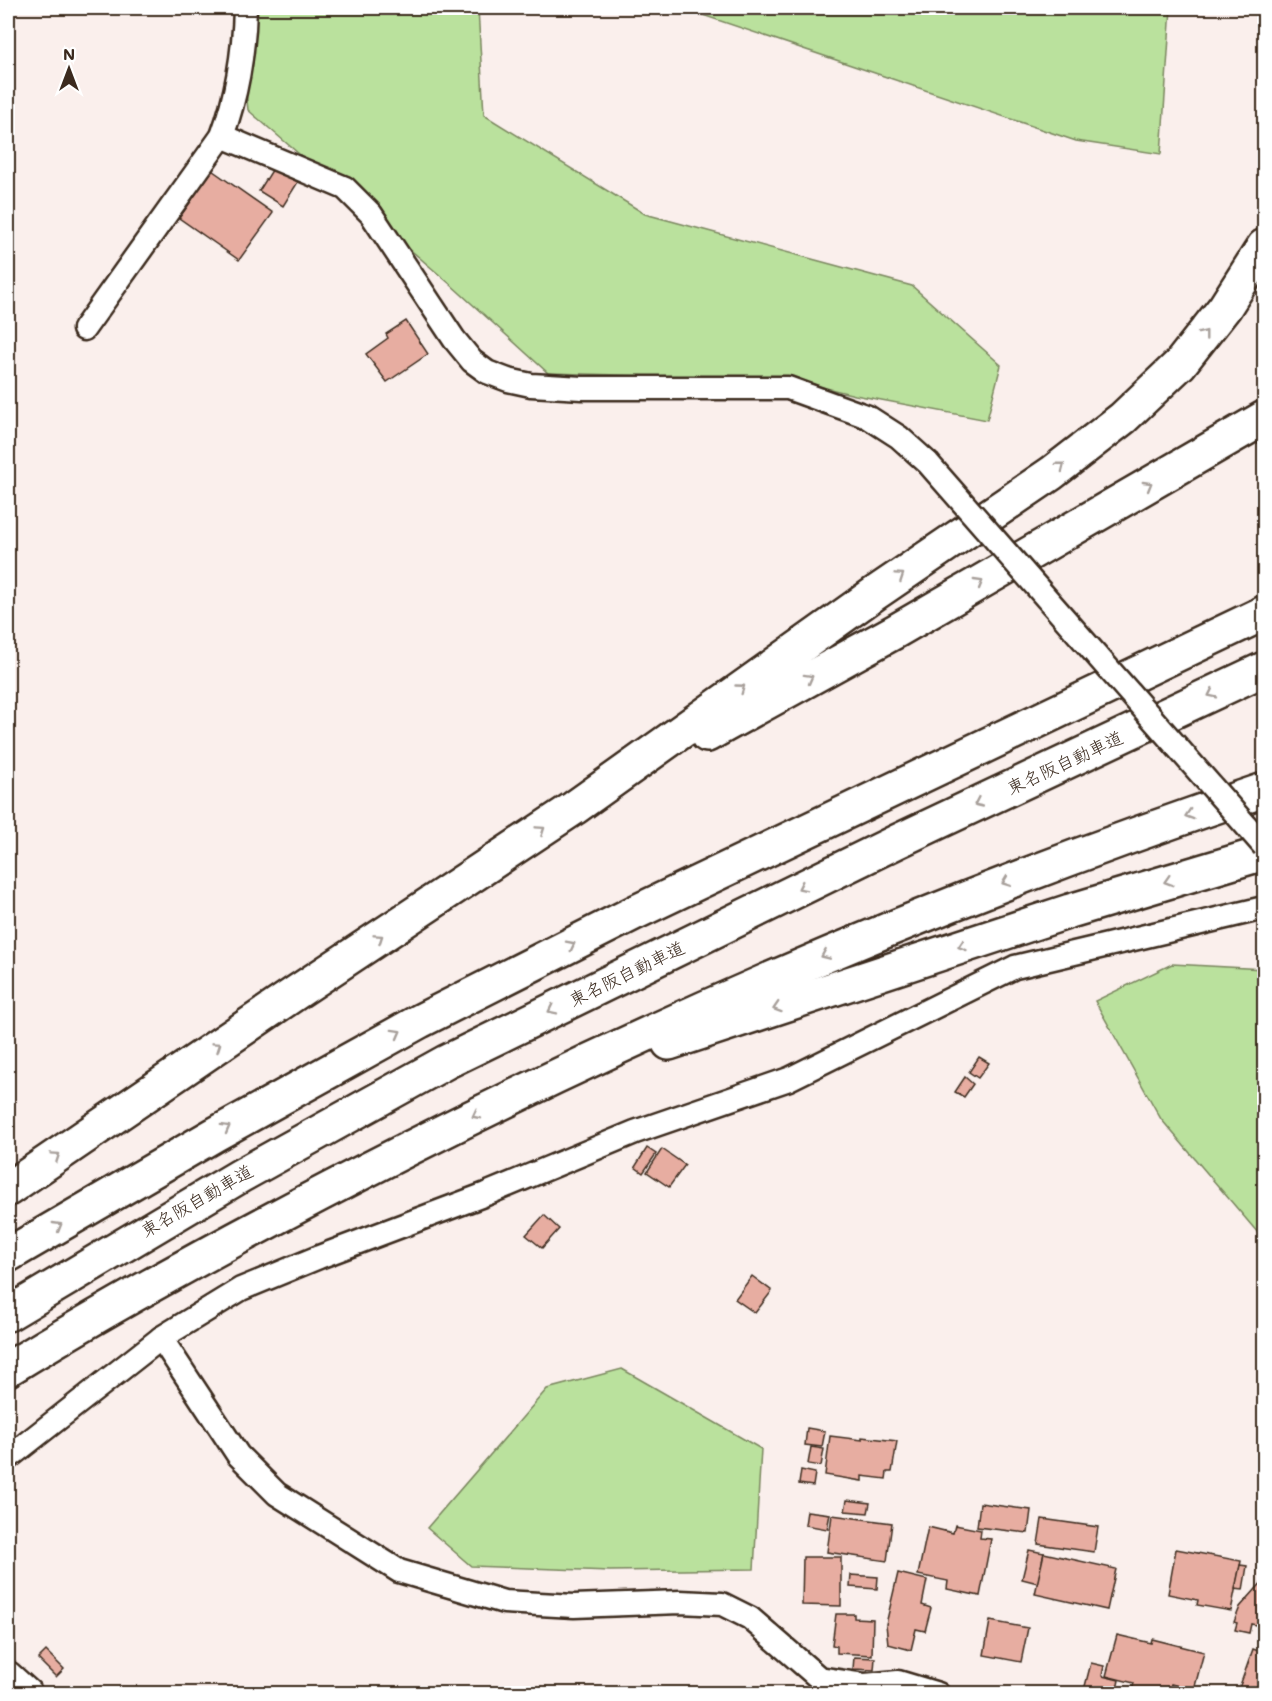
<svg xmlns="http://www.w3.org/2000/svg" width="1272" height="1701" viewBox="0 0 1272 1701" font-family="Mali,'Klee One',sans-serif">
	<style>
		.green { fill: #bae19d; stroke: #7a865e; stroke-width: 1.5 }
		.building { fill: #e7ada1; stroke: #3b2a1e; stroke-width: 1.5 }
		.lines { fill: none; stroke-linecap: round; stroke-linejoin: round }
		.minor-casing { stroke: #3b2a1e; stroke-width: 27 }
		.tertiary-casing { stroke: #3b2a1e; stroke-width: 33 }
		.motorway-casing { stroke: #3b2a1e; stroke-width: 38 }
		.minor { stroke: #fff; stroke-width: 22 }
		.tertiary { stroke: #fff; stroke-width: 28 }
		.motorway { stroke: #fff; stroke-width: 33 }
		.minor-bridge-casing { stroke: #3b2a1e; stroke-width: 27; stroke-linecap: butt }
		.minor-bridge { stroke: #fff; stroke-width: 22 }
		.oneway { stroke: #a79f9a }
		.labels { text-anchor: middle; stroke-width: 4.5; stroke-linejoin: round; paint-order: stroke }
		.street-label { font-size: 18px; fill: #3b2a1e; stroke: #fff }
	</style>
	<rect width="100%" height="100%" fill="#faefec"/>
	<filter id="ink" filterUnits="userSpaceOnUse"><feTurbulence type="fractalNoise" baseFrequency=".0167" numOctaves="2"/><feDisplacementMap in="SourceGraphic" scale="12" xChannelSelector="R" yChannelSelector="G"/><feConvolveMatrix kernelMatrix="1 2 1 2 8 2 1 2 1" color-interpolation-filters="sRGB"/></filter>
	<g filter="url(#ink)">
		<g class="green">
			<path d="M237,8H478L484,115L645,214L912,286L1001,365L987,420L855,395L793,380L548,373L450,284L248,110Z"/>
			<path d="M682,8H1171L1161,154L1076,141Z"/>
			<path d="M1172,964L1264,969V1240L1161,1119L1095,1001Z"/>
			<path d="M622,1369L761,1449L754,1569L610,1571L471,1566L427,1528L547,1389Z"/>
		</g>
		<g class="building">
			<path d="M206,166L273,213L239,260L179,218L192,200L186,195Z"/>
			<path d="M274,167L298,182L283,206L259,191Z"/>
			<path d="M406,321L428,354L387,382L366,354L388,338L386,334Z"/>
			<path d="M979,1057L989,1063L978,1078L969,1072Z"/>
			<path d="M965,1077L973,1084L964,1097L955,1092Z"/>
			<path d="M647,1148L656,1154L643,1173L635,1167Z"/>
			<path d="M662,1149L685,1165L669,1187L647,1172Z"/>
			<path d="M544,1215L559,1229L542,1248L526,1235Z"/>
			<path d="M752,1276L772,1291L755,1313L735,1299Z"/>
			<path d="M807,1428L825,1431L822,1447L805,1445Z"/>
			<path d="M830,1436L862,1440V1437L897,1441L892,1472H887L886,1479L862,1476V1481L825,1475Z"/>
			<path d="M811,1447L824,1449L821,1466L808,1464Z"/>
			<path d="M801,1470L815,1473L813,1486L799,1484Z"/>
			<path d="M847,1500L870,1503L868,1513L845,1511Z"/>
			<path d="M980,1503L1031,1510L1028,1533L977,1527Z"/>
			<path d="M807,1511L830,1514L827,1529L805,1525Z"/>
			<path d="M832,1515L892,1523L887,1561L827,1552Z"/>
			<path d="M1042,1519L1098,1527L1094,1552L1038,1544Z"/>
			<path d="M955,1525L981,1530L980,1538L991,1539L980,1596L947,1589L948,1581L918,1575L928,1527L953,1533Z"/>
			<path d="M1176,1549L1241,1561L1231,1611L1197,1605L1198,1600L1168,1594Z"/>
			<path d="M1029,1550L1044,1553L1038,1583L1022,1579Z"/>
			<path d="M1044,1553L1116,1569L1107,1610L1035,1594Z"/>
			<path d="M803,1557H841V1606L802,1605Z"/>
			<path d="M1240,1565L1247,1566L1243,1590L1235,1589Z"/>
			<path d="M898,1573L927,1580L922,1605L931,1608L925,1631L916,1629L911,1650L888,1644L886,1624Z"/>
			<path d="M851,1575L878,1577L877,1589L850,1587Z"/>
			<path d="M1264,1580V1615L1256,1625L1251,1624L1249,1633L1235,1630L1237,1623L1234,1622L1240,1607Z"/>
			<path d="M836,1614H854V1618L873,1619L872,1655L837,1653V1646L832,1645Z"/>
			<path d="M990,1621L1028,1628L1021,1662L984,1655Z"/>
			<path d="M1117,1635L1151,1643L1152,1639L1204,1652L1194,1690L1171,1684L1169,1693L1154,1690L1153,1694H1143L1132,1691L1134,1683L1106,1676Z"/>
			<path d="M1253,1649L1264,1653V1694H1237Z"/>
			<path d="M46,1651L64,1669L56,1677L38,1659Z"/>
			<path d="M854,1657L875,1658L874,1670L853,1669Z"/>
			<path d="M1091,1663L1104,1666L1102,1676L1119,1680L1116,1694H1083Z"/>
		</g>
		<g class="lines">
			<g class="minor-casing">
				<g id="minor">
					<path d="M222,136L345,188L371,214L454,339L472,361L487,372L508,380L531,385L582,388H788L868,417L899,437L928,463"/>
					<path d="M84,329L222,136C237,95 244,50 245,8"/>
					<path d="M161,1338L238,1455L277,1494L399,1571L504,1602L574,1606L680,1602L722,1604L750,1618L819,1678L865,1685L898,1682L938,1694"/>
					<path d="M8,1458L161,1338L241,1289L319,1257L486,1194L635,1132L789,1079L1015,967L1264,908"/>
				</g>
			</g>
			<g class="tertiary-casing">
				<path id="tertiary" d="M8,1676L28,1694"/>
			</g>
			<g class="motorway-casing">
				<g id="motorway">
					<path d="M707,735L896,631L1264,418"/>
					<path d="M669,1043L1070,911L1264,853"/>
					<path d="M8,1189L297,992L574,808L874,594L1052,473L1123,418L1180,364L1225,307L1264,246"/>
					<path d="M8,1255L214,1135L420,1021L634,913L1264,613"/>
					<path d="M8,1314L240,1176L446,1062L898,841L1264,669"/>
					<path d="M8,1369C138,1289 274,1217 410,1148C687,1008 971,888 1264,790"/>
				</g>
			</g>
			<use href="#minor" class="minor"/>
			<use href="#tertiary" class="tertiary"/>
			<use href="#motorway" class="motorway"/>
			<g class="minor-bridge-casing">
				<path id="minor-bridge" d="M928,463L1264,846"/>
			</g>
			<use href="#minor-bridge" class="minor-bridge"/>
		</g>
		<defs><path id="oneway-chevron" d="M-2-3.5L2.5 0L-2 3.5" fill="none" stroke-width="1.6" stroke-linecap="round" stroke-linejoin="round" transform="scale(1.5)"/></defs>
		<g class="oneway">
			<use href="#oneway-chevron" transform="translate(1204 334) rotate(-52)"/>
			<use href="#oneway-chevron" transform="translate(1061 466) rotate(-38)"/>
			<use href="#oneway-chevron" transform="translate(1148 485) rotate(-30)"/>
			<use href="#oneway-chevron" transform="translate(900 576) rotate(-34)"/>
			<use href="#oneway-chevron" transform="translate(979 583) rotate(-30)"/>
			<use href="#oneway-chevron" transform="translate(809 678) rotate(-29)"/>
			<use href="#oneway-chevron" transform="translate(741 688) rotate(-36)"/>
			<use href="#oneway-chevron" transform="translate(1212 694) rotate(154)"/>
			<use href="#oneway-chevron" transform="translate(978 803) rotate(155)"/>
			<use href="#oneway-chevron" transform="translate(1189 815) rotate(162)"/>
			<use href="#oneway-chevron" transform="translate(541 830) rotate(-34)"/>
			<use href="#oneway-chevron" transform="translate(1168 881) rotate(163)"/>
			<use href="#oneway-chevron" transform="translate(1006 882) rotate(159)"/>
			<use href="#oneway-chevron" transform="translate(802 887) rotate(154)"/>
			<use href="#oneway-chevron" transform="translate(379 938) rotate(-34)"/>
			<use href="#oneway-chevron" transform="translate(571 945) rotate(-27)"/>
			<use href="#oneway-chevron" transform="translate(962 946) rotate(162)"/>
			<use href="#oneway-chevron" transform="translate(825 955) rotate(157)"/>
			<use href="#oneway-chevron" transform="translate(777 1008) rotate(162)"/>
			<use href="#oneway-chevron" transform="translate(552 1010) rotate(154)"/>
			<use href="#oneway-chevron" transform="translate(397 1033) rotate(-29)"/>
			<use href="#oneway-chevron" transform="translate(217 1046) rotate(-34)"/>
			<use href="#oneway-chevron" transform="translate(476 1115) rotate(153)"/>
			<use href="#oneway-chevron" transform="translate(226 1128) rotate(-29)"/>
			<use href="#oneway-chevron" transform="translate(56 1156) rotate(-34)"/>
			<use href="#oneway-chevron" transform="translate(58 1226) rotate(-30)"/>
		</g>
	</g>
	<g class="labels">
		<g class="street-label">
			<text transform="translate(1065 763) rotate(-25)" y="6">東名阪自動車道</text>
			<text transform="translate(627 974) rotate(-26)" y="6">東名阪自動車道</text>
			<text transform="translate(197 1201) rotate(-30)" y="6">東名阪自動車道</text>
		</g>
	</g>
	<rect width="1272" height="1701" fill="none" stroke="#fff" stroke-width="30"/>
	<rect x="15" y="15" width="1242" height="1671" fill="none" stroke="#3b2a1e" stroke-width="2" filter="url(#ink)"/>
	<g transform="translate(69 69)" stroke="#ffffff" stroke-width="4.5" paint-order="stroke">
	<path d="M0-4.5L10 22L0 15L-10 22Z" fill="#3b2a1e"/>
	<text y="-9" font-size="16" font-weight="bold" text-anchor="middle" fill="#3b2a1e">N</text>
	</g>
</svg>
